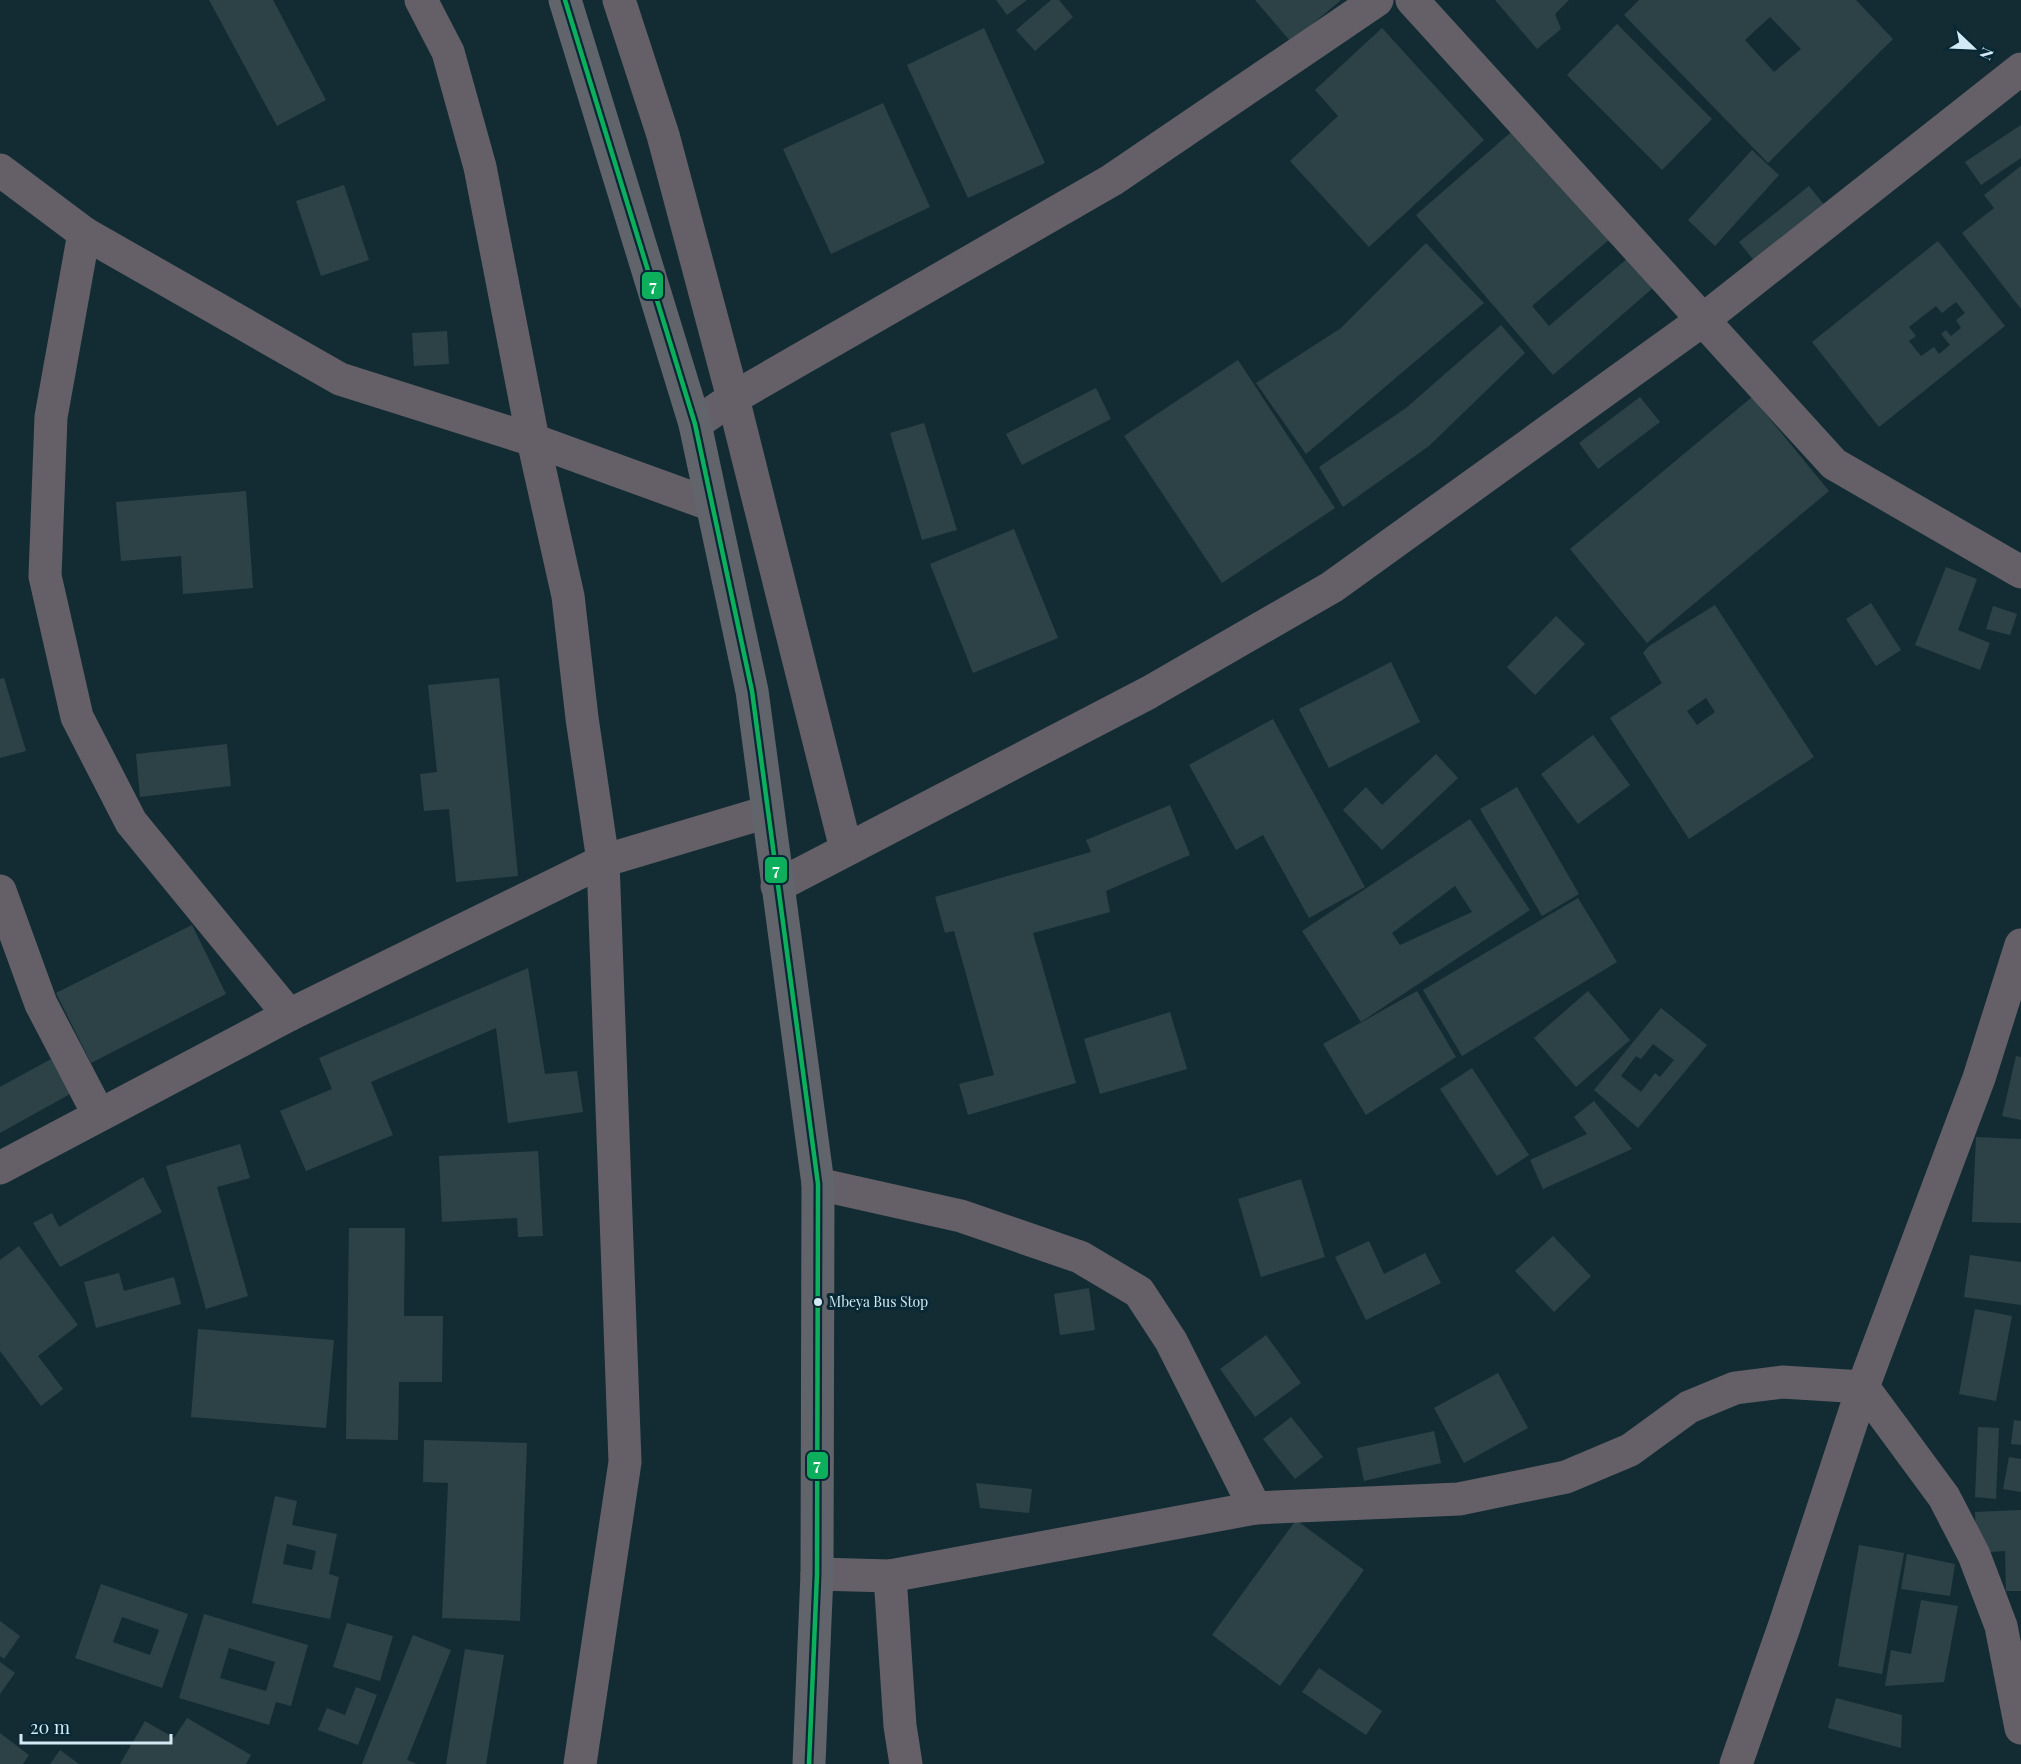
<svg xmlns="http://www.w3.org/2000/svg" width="2021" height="1764" viewBox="0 0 2021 1764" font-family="'Playfair Display',serif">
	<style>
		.building { fill: #2c4247; fill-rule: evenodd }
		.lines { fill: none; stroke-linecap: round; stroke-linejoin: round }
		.minor { stroke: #656068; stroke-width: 33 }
		.trunk { stroke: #62646c; stroke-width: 33 }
		.bus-1-casing { stroke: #072834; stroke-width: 9 }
		.bus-1 { stroke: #0daf5c; stroke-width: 4.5 }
		.bus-dot { fill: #d3e9f3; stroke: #072834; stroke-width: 2 }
		.labels { text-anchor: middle; stroke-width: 6; stroke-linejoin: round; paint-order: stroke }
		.bus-label { font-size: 14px; fill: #d3e9f3; stroke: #072834; text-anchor: start }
		.line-badge { stroke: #072834; stroke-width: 2 }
		.badge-label { font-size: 16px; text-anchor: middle; font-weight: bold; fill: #fff }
	</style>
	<rect width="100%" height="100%" fill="#132c34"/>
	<g class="building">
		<path d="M209,0H273L326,100L277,126Z"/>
		<path d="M996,0H1027L1007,15Z"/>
		<path d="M1051,0H1059L1073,17L1035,51L1016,30Z"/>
		<path d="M1255,0H1341L1291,42Z"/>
		<path d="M1495,0H1569L1555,14L1561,29L1537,49Z"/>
		<path d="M1639,0H1856L1893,39L1768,163L1624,15ZM1770,17L1801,49L1774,72L1745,40Z"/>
		<path d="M1617,24L1712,119L1662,170L1567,75Z"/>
		<path d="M984,28L1045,163L968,198L907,65Z"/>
		<path d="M1382,28L1484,140L1369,247L1290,161L1338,116L1315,90Z"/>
		<path d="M883,103L930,207L831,254L783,149Z"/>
		<path d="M2021,125V158L1981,185L1965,162Z"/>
		<path d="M1517,127L1611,238L1532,306L1549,326L1629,257L1654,287L1553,375L1416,215Z"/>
		<path d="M1752,150L1779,175L1715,246L1688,220Z"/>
		<path d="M2021,166V309L1962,233L1994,208L1984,195Z"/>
		<path d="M344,185L369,260L321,276L296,201Z"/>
		<path d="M1809,186L1826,207L1756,263L1739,242Z"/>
		<path d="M1938,241L2005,326L1879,427L1812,342ZM1956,302L1965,313L1956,320L1961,328L1951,336L1946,330L1941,334L1950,345L1939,354L1934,347L1921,356L1909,341L1916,336L1909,327L1936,306L1942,313Z"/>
		<path d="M1426,243L1484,303L1306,454L1256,383L1341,328Z"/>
		<path d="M1501,325L1525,353L1429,446L1343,507L1319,467L1406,408Z"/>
		<path d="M447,331L449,364L414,366L412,333Z"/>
		<path d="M1238,360L1335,508L1222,583L1124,436Z"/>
		<path d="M1096,388L1111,419L1022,465L1006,434Z"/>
		<path d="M1640,397L1660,422L1598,469L1579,443Z"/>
		<path d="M1752,397L1829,491L1647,643L1570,549Z"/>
		<path d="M924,423L957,530L922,540L890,433Z"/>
		<path d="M246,491L253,588L183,594L181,556L121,561L116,502Z"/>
		<path d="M1014,529L1058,638L973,673L930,564Z"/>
		<path d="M1946,567L1977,579L1958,630L1990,643L1980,670L1915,645Z"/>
		<path d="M1871,603L1901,650L1876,666L1846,619Z"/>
		<path d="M1715,605L1814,757L1689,839L1610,718L1662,683L1643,653L1649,646ZM1706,698L1715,712L1697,725L1687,711Z"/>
		<path d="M1993,606L2017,614L2010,635L1986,629Z"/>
		<path d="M1556,616L1585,644L1535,695L1507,667Z"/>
		<path d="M1391,662L1420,722L1329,768L1299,709Z"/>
		<path d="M4,678L26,751L0,758V679Z"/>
		<path d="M499,678L518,876L456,882L449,809L424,811L420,774L437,772L428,685Z"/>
		<path d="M1273,719L1365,887L1309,918L1263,835L1236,850L1189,765Z"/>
		<path d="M1593,735L1630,785L1578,824L1541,774Z"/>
		<path d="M227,744L231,786L140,797L136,754Z"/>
		<path d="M1436,754L1458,778L1382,850L1343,810L1366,787L1382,805Z"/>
		<path d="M1517,787L1579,894L1542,916L1480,809Z"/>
		<path d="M1170,805L1190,855L1106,891L1110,912L1033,933L1076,1083L968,1115L959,1084L994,1075L954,931L945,933L935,897L1091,852L1086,840Z"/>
		<path d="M1470,819L1530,910L1361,1022L1302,931ZM1455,886L1472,912L1400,945L1392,933Z"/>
		<path d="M1578,898L1617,962L1462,1056L1423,990Z"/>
		<path d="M192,925L226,994L91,1063L56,993Z"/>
		<path d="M528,968L545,1074L577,1071L583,1112L508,1123L496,1028L371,1082L393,1135L306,1171L280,1111L332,1089L319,1058Z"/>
		<path d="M1417,991L1456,1057L1366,1115L1323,1044Z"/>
		<path d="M1588,991L1630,1040L1576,1087L1534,1038Z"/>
		<path d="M1661,1008L1707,1045L1638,1128L1594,1090ZM1653,1044L1674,1060L1660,1077L1655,1073L1641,1092L1621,1076L1636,1056L1641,1059Z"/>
		<path d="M1170,1012L1187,1069L1100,1094L1084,1039Z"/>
		<path d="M2016,1056L2021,1057V1120L2002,1116Z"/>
		<path d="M51,1059L70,1094L0,1133V1087Z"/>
		<path d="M1472,1068L1529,1155L1497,1176L1440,1089Z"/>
		<path d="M1594,1101L1632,1149L1543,1189L1530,1160L1587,1134L1574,1117Z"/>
		<path d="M1976,1137L2021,1139V1223L1972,1222Z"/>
		<path d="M240,1144L250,1178L217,1187L248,1296L206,1309L166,1166Z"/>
		<path d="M538,1151L543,1236L518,1237L517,1218L442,1222L439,1156Z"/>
		<path d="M143,1177L162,1212L60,1267L33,1223L52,1213L59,1227Z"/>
		<path d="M1301,1179L1325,1257L1261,1277L1238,1199Z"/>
		<path d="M349,1228H405L404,1316H443L442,1382H399L398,1440L346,1439Z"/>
		<path d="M1553,1236L1591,1276L1554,1312L1515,1271Z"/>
		<path d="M1369,1241L1384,1274L1425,1253L1441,1283L1366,1320L1335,1257Z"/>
		<path d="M19,1246L78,1325L38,1356L63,1389L41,1406L0,1351V1260Z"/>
		<path d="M1970,1255L2021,1262V1305L1964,1297Z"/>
		<path d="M119,1273L124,1291L174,1277L181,1304L96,1328L84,1282Z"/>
		<path d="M1089,1288L1095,1330L1060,1335L1054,1294Z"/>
		<path d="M1975,1309L2012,1316L1996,1401L1959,1394Z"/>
		<path d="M198,1329L334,1340L326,1428L191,1417Z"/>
		<path d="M1266,1335L1301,1383L1255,1417L1220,1369Z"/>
		<path d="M1498,1373L1528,1428L1464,1463L1434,1408Z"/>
		<path d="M1291,1417L1323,1457L1295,1479L1263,1439Z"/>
		<path d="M2014,1420L2021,1421V1445L2011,1444Z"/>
		<path d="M1978,1427L1999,1428L1996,1499L1975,1497Z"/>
		<path d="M1434,1431L1441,1463L1364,1481L1357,1448Z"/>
		<path d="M424,1440L527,1443L520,1621L442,1618L448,1483L423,1482Z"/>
		<path d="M2009,1457L2021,1459V1492L2003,1489Z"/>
		<path d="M976,1483L1032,1489L1029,1513L980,1508Z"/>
		<path d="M275,1496L297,1501L292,1525L337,1534L329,1574L339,1577L330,1619L252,1603ZM287,1544L316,1551L312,1570L283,1564Z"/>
		<path d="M2021,1510V1591H2006L2005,1551L1977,1553L1975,1512Z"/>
		<path d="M1296,1520L1364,1570L1280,1686L1212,1635Z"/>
		<path d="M1859,1545L1904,1553L1882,1674L1838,1666Z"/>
		<path d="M1907,1554L1955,1564L1950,1596L1901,1589Z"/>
		<path d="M101,1584L188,1614L162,1688L75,1658ZM122,1617L159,1630L150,1655L113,1642Z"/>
		<path d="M1921,1600L1958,1606L1944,1682L1885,1686L1891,1650L1911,1654Z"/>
		<path d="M204,1614L308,1645L291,1706L276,1702L269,1725L179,1698ZM229,1648L275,1662L266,1691L220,1678Z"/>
		<path d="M0,1621L20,1636L4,1659L0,1656Z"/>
		<path d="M347,1623L393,1636L380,1681L333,1667Z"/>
		<path d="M413,1635L451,1650L407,1760L417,1764H362Z"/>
		<path d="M465,1649L504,1655L486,1764H446Z"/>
		<path d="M0,1662L15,1673L0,1694Z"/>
		<path d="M1319,1668L1382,1711L1366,1735L1302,1692Z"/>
		<path d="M356,1687L377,1695L358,1745L318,1730L327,1708L345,1715Z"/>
		<path d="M1836,1698L1902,1715L1901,1748L1828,1728Z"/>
		<path d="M187,1718L251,1755L246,1764H120L145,1721L174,1738Z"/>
		<path d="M0,1733L29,1755L23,1764H0Z"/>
		<path d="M60,1750L79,1764H50Z"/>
	</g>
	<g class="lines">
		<g class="minor">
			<path d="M421,0L448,52L480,167L533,440L568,596L582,718L603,861L625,1462L580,1764"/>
			<path d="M619,0L663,135L733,398L846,849"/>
			<path d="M1412,0L1834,464L2021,572"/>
			<path d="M0,170L84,233L340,379L533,440L712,505"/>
			<path d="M84,233L51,417L45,576L77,717L131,822L289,1015"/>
			<path d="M695,424L733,398L1112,180L1377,0"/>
			<path d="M777,886L1148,693L1332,587L1704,319L2021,69"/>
			<path d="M0,891L41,1004L99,1115"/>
			<path d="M0,1168L289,1015L603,861L767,812"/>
			<path d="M818,1184L961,1216L1080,1257L1139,1292L1171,1341L1255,1508"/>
			<path d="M817,1574L890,1576L1255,1508L1459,1499L1566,1477L1630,1450L1689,1407L1735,1388L1782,1382L1863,1387L1944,1497L1974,1555L2001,1626L2021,1728"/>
			<path d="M890,1576L900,1726L906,1764"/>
			<path d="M1736,1764L1784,1627L1863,1387L1979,1078L2021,945"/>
		</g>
		<path class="trunk" d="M565,0L695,424L752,691L818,1184L817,1574L809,1764"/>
		<g class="bus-1-casing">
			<path id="bus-1" d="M565,0L695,424L752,691L818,1184L817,1574L809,1764"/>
		</g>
		<use href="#bus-1" class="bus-1"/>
	</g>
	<circle class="bus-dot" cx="818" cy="1302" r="5"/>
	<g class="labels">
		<g class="bus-label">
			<text x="829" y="1307">Mbeya Bus Stop</text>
		</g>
	</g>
	<g class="line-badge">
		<rect x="641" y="271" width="23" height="29" rx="6" fill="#0daf5c"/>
		<rect x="764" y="856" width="24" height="28" rx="6" fill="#0daf5c"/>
		<rect x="806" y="1451" width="23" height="29" rx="6" fill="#0daf5c"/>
	</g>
	<g class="badge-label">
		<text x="653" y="292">7</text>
		<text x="776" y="876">7</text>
		<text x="817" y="1471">7</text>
	</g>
	<g transform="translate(1973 48) rotate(113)" stroke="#072834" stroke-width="4.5" paint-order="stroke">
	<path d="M0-4.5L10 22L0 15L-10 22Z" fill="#d3e9f3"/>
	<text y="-9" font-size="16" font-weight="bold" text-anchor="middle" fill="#d3e9f3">N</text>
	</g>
	<path d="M21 1734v9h150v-9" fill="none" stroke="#d3e9f3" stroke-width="3"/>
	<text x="30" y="1734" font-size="18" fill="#d3e9f3" stroke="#072834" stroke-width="4.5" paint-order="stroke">20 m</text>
</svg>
